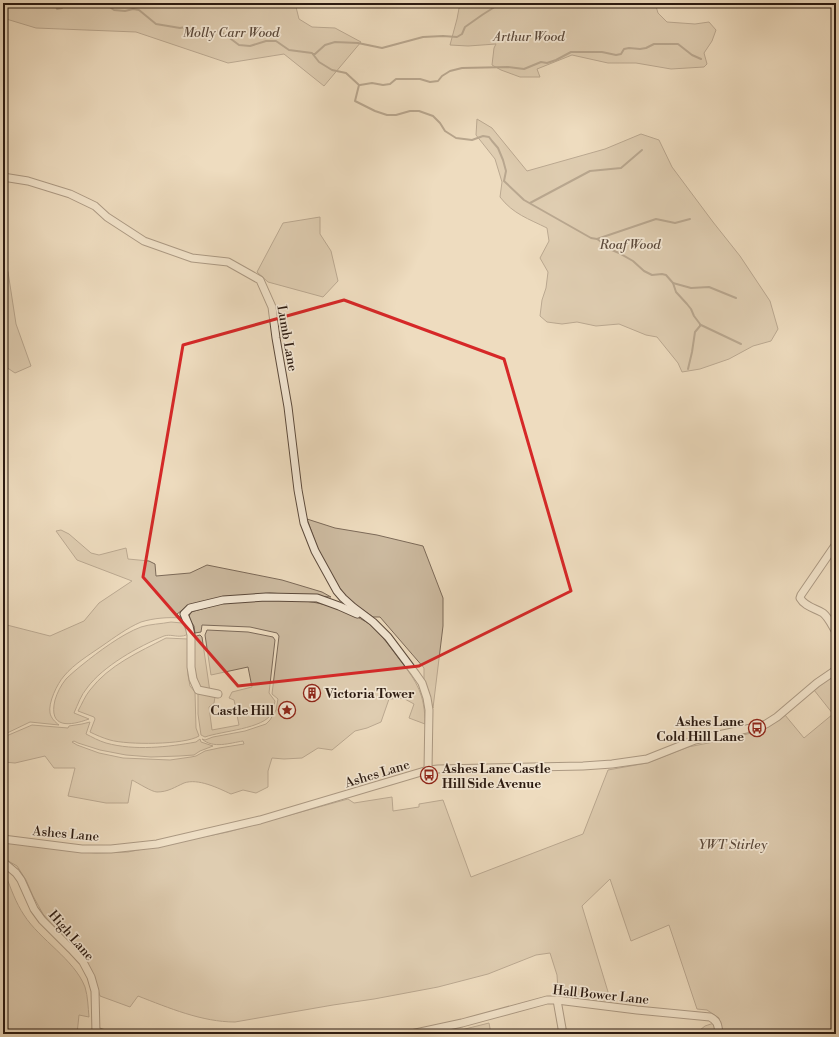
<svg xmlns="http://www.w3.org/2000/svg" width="839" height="1037" viewBox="0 0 839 1037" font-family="'Libre Bodoni',serif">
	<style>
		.green { fill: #cdbba1; stroke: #7c6a59 }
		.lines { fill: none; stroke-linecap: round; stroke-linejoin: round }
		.stream { stroke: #786756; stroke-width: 2 }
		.minor-casing { stroke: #5c4a3c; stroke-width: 9 }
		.minor { stroke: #f4e8d5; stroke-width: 7 }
		.marked { fill: none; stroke: #d62828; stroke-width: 3; stroke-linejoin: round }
		.labels { text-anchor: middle; stroke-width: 3.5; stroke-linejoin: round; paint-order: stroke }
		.park-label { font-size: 13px; font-style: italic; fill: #5c4a3c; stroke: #f4e8d5 }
		.street-label { font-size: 13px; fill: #2b1a11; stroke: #f4e8d5 }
		.poi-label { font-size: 13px; font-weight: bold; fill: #2b1a11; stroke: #f4e8d5; text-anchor: start }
	</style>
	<rect width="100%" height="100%" fill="#eedcbf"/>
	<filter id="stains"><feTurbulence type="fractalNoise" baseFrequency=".005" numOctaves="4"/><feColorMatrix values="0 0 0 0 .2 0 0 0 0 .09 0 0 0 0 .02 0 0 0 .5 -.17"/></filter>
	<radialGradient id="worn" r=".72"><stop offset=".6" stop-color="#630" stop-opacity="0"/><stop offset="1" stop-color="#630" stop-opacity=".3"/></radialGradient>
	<g class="green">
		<path d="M3,3H295L299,19L312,27L335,28L361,42L324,86L284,54L228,63L136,32L36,28L3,18Z"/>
		<path d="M460,3H655L658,13L667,22L695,24L709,22L716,30L712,41L704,53L707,64L704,67L671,69L636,63H608L572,55L537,69L540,77H520L501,70L492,65L494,48L496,44L468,46L450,45L457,19Z"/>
		<path d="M477,119L492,128L527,171L605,149L641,134L659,140L672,167L713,222L740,256L770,301L778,329L771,341L753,346L729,359L700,369L682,372L678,363L657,337L646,335L619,324L596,326L577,322L562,324L547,322L540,316L542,300L546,288L548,272L540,258L549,241L547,228C529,219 513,214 500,197L502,182L495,159L476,135Z"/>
		<path d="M320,217V234L331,251L338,281L323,297L268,282L257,272L283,223Z"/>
		<path d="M3,260L8,272L16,324L31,366L15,373L3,365Z"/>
		<path d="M307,519L335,528L377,535L423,546L443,598V626L433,708L424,680V668L380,617H373L346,598L328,569L317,547Z"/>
		<path d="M61,530L69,534L91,553L99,555L126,548L128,559L149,561L155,564L156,576L190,573L207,565L282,580L322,592L331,597L270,593L223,597L189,605L177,614L181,618C168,617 154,618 141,622C127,628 115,637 102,646C89,655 74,664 64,676C57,684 48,703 50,713C51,718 55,722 59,725L30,722L3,735V624L50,636L84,621L99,603L132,581L77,560L56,531Z"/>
		<path d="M266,599C298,600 319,600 349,613C357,617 364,620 371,625C382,635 391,648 400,660C417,682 425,695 425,724L409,718L414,704L403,698L389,699L381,722L367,728L355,731L332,750L318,748L302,758L284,759L272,758L268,771V787L256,793L243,790L231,794C218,788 198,778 184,783C175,787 168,792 157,792C152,792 138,783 132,780L128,803H106L68,796L75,768H54L45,756L15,763L3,762L4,737L32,725L68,728L69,726L82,724L90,722L86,734C92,737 99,741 106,743C135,751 168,747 196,742L200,739L201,742L213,746L200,751L194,755L179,756L151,757L126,755L100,750L78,743L74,741L72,742L77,745L99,753L123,758L170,760L191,757L196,756L205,751L219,748L244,744L243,741C230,743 213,749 202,739L205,740L213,737L245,731L266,724L270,720L276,710L278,699L272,694L279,636L277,633L250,627L202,625L201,632L195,633L194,626L188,618L191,612L223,603Z"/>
		<path d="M171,622L182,623L184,626L188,634C186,635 184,636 182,636C176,637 170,634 164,636C139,646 103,666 87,688C81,695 78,704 74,713L89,719C70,726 48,729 55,700C57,693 61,685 66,679C71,674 77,669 82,665C98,652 122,634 141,627C150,624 161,624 171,622Z"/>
		<path d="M207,630L248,632L273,637L275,640L269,693L275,701C274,705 274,710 272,713C264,729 221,731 205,737L201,735L198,714V692L199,687L194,667L193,637L200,635L202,637L210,692L215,697L214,703L209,707L212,730L239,725L234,700L229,698L232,692L252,687L248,667L211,675L205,635Z"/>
		<path d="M166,638L188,639V675L190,686L195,692L196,728L199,736C185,745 127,745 110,740C103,738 96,735 90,732L95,719L94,717L78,711C82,704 85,696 90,690C109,665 139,652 166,638Z"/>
		<path d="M836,675V1034H722L719,1018L707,1010L697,1009L669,925L631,941L610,879L582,906L612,1005L560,997L558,990L557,975L550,953L536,955L488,974L438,987L374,999L333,1005L235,1022C202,1022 169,1008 138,996L130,1007L100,996L94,976L84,960L71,943L53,926L43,914L33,896L26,880L17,866L3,858V842L70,851L96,853L128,852L228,832L348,799L354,803L392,797L393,811L419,807V804L443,800L471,877L583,834L608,770L647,763L688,747L724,740L763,730L785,715L804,738L833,714L814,690L827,679Z"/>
		<path d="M3,873L6,876C11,889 16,903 24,915C40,940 74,959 85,987C88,997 88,1007 89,1017L79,1015L77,1034H3Z"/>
		<path d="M489,1023L491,1034H445Z"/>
		<path d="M714,1023L716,1034H695L705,1026Z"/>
	</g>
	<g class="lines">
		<g class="stream">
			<path d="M55,3L57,9L62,8L66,3"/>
			<path d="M104,3L114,10L125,11L133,9L139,10L156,24L180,28L186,27L195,30L205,35L211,36L215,32L220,31L223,33L239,45L250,46L266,41H276L289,50L312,53L319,62L332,70L346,73L359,85L355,101L375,111L387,115H396L410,111H419L433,116L440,123L445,131L456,138L472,140L483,136L489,137L492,141L498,148L503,160L506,171L504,181L524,200L591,238L597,239L600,241L607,248L619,253L633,261L644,271L652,275L662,274L666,275L673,283L676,292L687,304L691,309L694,316L700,324V326L695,332L692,352L688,369"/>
			<path d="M313,54H315L325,45L335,42L358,43L382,48L423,37L443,36L457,37L462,34L465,27L482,15L493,8L498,3"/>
			<path d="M360,85L372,83L383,85L390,84L396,79H420L430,82L438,81L442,76L450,71L462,68L508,67L524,69L541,62L547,63L556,60L571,52H602L616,55L621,54L624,49L629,48L640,49L646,48L654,44H678L692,55L701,59"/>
			<path d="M530,203L590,171L621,168L642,150"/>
			<path d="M597,239L656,219L675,223L690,219"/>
			<path d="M673,283L691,288L709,287L736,298"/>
			<path d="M701,325L741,344"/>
		</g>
		<g class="minor-casing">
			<g id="minor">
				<path d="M3,177L28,181L70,194L95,206L107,217L144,241L192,258L228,262L260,280L272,307L276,338L288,407L298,490L304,523L315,551L337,591L343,598L353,607L373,622L388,637L415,673L422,683L427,698L429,710L428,770"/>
				<path d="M836,544L801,595L800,598C805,607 815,608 823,613C829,618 832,626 836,632"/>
				<path d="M218,694L198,690L193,679L191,667V635L189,626L184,614L190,608L223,600L266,597L317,598L339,606L357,614"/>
				<path d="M3,839L82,849H111L157,844L260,820L428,770L438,769L583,766L612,764L647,759L695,740L751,728L766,724L777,717L817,683L836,670"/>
				<path d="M3,862L16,873L21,880L34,909L42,920L71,949L83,962L91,977L95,991L96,1034"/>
				<path d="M557,1000L563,1034"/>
				<path d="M96,1031L105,1034"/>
				<path d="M411,1034L462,1023L547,1000H557L637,1010L710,1017C718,1021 718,1025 719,1034"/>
			</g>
		</g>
		<use href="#minor" class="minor"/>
	</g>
	<path d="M0 0H839V1037H0ZM344,300L504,359L571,591L419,666L238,686L143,577L183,345Z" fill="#eedcbf" fill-opacity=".55" fill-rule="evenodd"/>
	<path class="marked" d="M344,300L504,359L571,591L419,666L238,686L143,577L183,345Z"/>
	<defs>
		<g id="building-ring" transform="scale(0.9)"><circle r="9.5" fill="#f4e8d5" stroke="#8f2418" stroke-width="1.5"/><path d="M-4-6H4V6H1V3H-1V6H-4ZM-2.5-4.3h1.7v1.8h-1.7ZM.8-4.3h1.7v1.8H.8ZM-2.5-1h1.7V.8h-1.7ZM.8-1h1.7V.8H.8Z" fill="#8f2418"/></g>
		<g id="sight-ring" transform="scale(0.9)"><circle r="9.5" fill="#f4e8d5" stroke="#8f2418" stroke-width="1.5"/><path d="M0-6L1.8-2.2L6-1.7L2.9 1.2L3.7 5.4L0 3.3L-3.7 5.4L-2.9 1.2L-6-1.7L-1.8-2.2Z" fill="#8f2418"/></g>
		<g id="bus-ring" transform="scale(0.9)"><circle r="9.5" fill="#f4e8d5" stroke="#8f2418" stroke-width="1.5"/><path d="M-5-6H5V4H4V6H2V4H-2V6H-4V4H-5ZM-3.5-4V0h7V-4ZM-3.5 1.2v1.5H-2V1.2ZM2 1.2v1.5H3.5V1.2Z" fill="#8f2418"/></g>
	</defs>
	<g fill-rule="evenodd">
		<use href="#building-ring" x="312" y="693"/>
		<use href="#sight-ring" x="287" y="710"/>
		<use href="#bus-ring" x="757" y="728"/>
		<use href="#bus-ring" x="429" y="775"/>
	</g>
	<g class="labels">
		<g class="park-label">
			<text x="231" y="37">Molly Carr Wood</text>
			<text x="529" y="41">Arthur Wood</text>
			<text x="630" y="249">Roaf Wood</text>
			<text x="733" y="849">YWT Stirley</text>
		</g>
		<g class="street-label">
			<text transform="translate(288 338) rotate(80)" y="5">Lumb Lane</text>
			<text transform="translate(377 773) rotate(-17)" y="5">Ashes Lane</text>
			<text transform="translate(66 833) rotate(5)" y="5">Ashes Lane</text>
			<text transform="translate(72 935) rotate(49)" y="5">High Lane</text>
			<text transform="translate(601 994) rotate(6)" y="5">Hall Bower Lane</text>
		</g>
		<g class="poi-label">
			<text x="325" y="698">Victoria Tower</text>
			<text x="274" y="715" text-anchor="end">Castle Hill</text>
			<text x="744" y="726" text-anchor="end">Ashes Lane<tspan x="744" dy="15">Cold Hill Lane</tspan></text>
			<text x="442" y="773">Ashes Lane Castle<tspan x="442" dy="15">Hill Side Avenue</tspan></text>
		</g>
	</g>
	<rect width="839" height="1037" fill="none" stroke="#eedcbf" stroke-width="16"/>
	<rect x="4" y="4" width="831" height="1029" fill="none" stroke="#2b1a11" stroke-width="2"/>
	<rect x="8" y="8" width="823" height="1021" fill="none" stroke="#2b1a11"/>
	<rect width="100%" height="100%" filter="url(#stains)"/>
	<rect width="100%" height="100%" fill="url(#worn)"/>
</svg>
